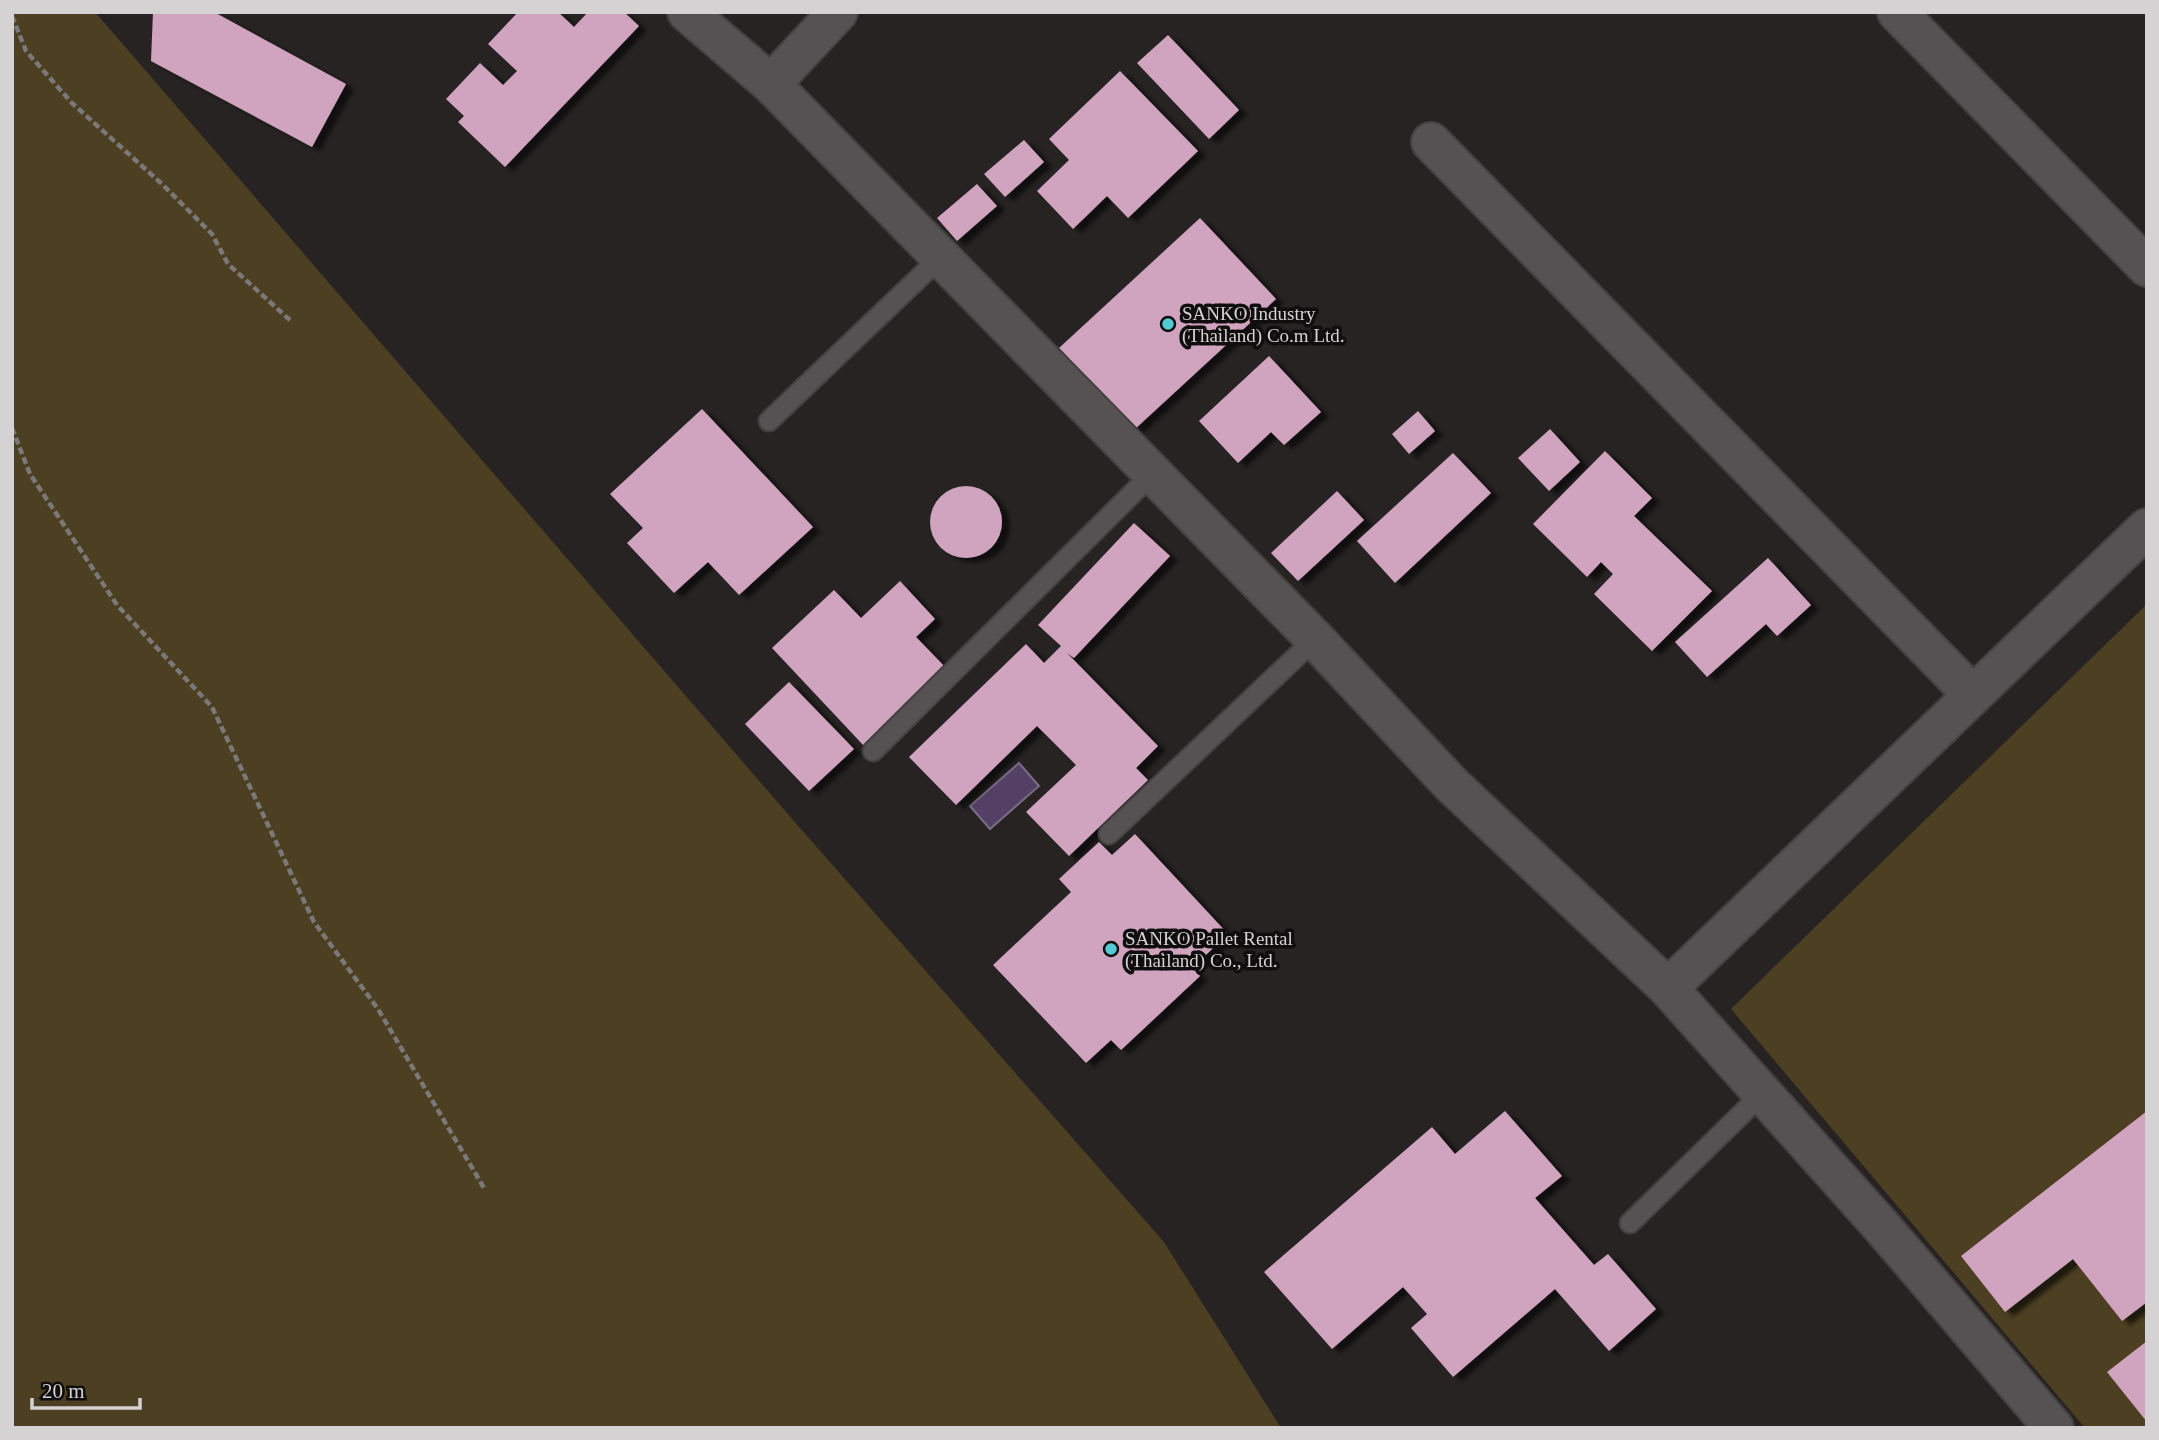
<svg xmlns="http://www.w3.org/2000/svg" width="2159" height="1440" viewBox="0 0 2159 1440" font-family="'Times New Roman',serif">
	<style>
		.green { fill: #4c3f22 }
		.water { fill: #534064; stroke: #7a6c85; stroke-width: 2 }
		.building { fill: #d0a3be; filter: url(#shadow) }
		.lines { fill: none; stroke-linecap: round; stroke-linejoin: round }
		.lane-casing { stroke: #434040; stroke-width: 23 }
		.street-casing { stroke: #434040; stroke-width: 42 }
		.path { stroke: #7b7878; stroke-width: 4.5; stroke-dasharray: 7 3.5; stroke-linecap: butt }
		.lane { stroke: #565152; stroke-width: 19 }
		.street { stroke: #565152; stroke-width: 38 }
		.poi-dot { fill: #52cbd7; stroke: #0f0d0d; stroke-width: 2.5 }
		.labels { text-anchor: middle; stroke-width: 7; stroke-linejoin: round; paint-order: stroke }
		.poi-label { font-size: 19px; fill: #d4d2d2; stroke: #0f0d0d; text-anchor: start }
	</style>
	<defs>
		<filter id="shadow"><feDropShadow dx="8" dy="4.5" stdDeviation="2" flood-color="#0009"/></filter>
	</defs>
	<rect width="100%" height="100%" fill="#272323"/>
	<g class="green">
		<path d="M12,12H95L793,820L1164,1242L1281,1428H12Z"/>
		<path d="M2147,604V1428H2085L1731,1009Z"/>
	</g>
	<path class="water" d="M1019,763L1039,786L990,829L970,806Z"/>
	<g class="building">
		<path d="M153,12H214L346,84L312,147L151,61Z"/>
		<path d="M518,12H558L574,27L588,12H624L639,26L505,167L458,122L464,116L446,99L480,63L503,85L517,71L488,44Z"/>
		<path d="M1168,35L1239,110L1209,139L1137,63Z"/>
		<path d="M1120,71L1198,151L1128,218L1107,196L1073,229L1037,191L1069,160L1049,139Z"/>
		<path d="M1024,140L1044,162L1005,197L984,174Z"/>
		<path d="M977,184L997,206L957,241L937,218Z"/>
		<path d="M1200,218L1276,299L1135,429L1059,348Z"/>
		<path d="M1269,356L1321,412L1284,445L1271,432L1238,463L1199,421Z"/>
		<path d="M702,409L813,527L739,595L708,562L674,593L627,543L643,528L610,494Z"/>
		<path d="M1418,411L1435,431L1409,454L1392,434Z"/>
		<path d="M1550,429L1580,462L1549,491L1518,458Z"/>
		<path d="M1605,451L1652,498L1634,516L1712,591L1652,651L1594,594L1613,574L1601,562L1587,577L1533,524Z"/>
		<path d="M1453,453L1491,493L1395,583L1357,541Z"/>
		<circle cx="966" cy="522" r="36"/>
		<path d="M1337,491L1364,520L1298,581L1271,553Z"/>
		<path d="M1134,523L1170,556L1074,658L1067,653L1158,746L1136,768L1148,780L1069,856L1026,812L1076,765L1037,726L956,805L909,757L1026,644L1044,663L1061,646L1038,625Z"/>
		<path d="M1768,558L1811,605L1777,636L1766,624L1707,677L1675,642Z"/>
		<path d="M900,581L935,619L916,637L948,670L865,747L772,648L834,590L861,618Z"/>
		<path d="M789,682L854,749L809,791L745,724Z"/>
		<path d="M1135,834L1228,934L1192,968L1200,976L1121,1050L1111,1040L1086,1063L993,965L1071,892L1059,879L1099,842L1112,855Z"/>
		<path d="M1505,1111L1562,1176L1535,1198L1594,1265L1608,1254L1656,1309L1609,1351L1555,1289L1453,1377L1411,1328L1427,1314L1403,1287L1332,1349L1264,1272L1432,1127L1455,1154Z"/>
		<path d="M2147,1111V1302L2122,1321L2073,1259L2005,1312L1961,1256Z"/>
		<path d="M2147,1341V1422L2107,1372Z"/>
	</g>
	<g class="lines">
		<g class="lane-casing">
			<g id="lane">
				<path d="M769,421L942,256"/>
				<path d="M873,751L1153,473"/>
				<path d="M1109,834L1315,639"/>
				<path d="M1630,1223L1762,1094"/>
			</g>
		</g>
		<g class="street-casing">
			<g id="street">
				<path d="M687,12L771,84L1315,639L1451,784L1668,988L1882,1227L2054,1428"/>
				<path d="M1897,12L2147,267"/>
				<path d="M771,84L838,12"/>
				<path d="M1431,142L1973,695"/>
				<path d="M1668,988L2147,528"/>
			</g>
		</g>
		<g class="path">
			<path d="M12,16L26,51L72,103L162,184L212,234L228,264L291,321"/>
			<path d="M12,428L30,474L117,605L212,707L314,922L378,1009L484,1188"/>
		</g>
		<use href="#lane" class="lane"/>
		<use href="#street" class="street"/>
	</g>
	<g class="poi-dot">
		<circle cx="1168" cy="324" r="7"/>
		<circle cx="1111" cy="949" r="7"/>
	</g>
	<g class="labels">
		<g class="poi-label">
			<text x="1182" y="320">SANKO Industry<tspan x="1182" dy="22">(Thailand) Co.m Ltd.</tspan></text>
			<text x="1125" y="945">SANKO Pallet Rental<tspan x="1125" dy="22">(Thailand) Co., Ltd.</tspan></text>
		</g>
	</g>
	<rect width="2159" height="1440" fill="none" stroke="#d4d2d2" stroke-width="28"/>
	<path d="M32 1398v10h108v-10" fill="none" stroke="#d4d2d2" stroke-width="3.5"/>
	<text x="42" y="1398" font-size="21" fill="#d4d2d2" stroke="#0f0d0d" stroke-width="5" paint-order="stroke">20 m</text>
</svg>
